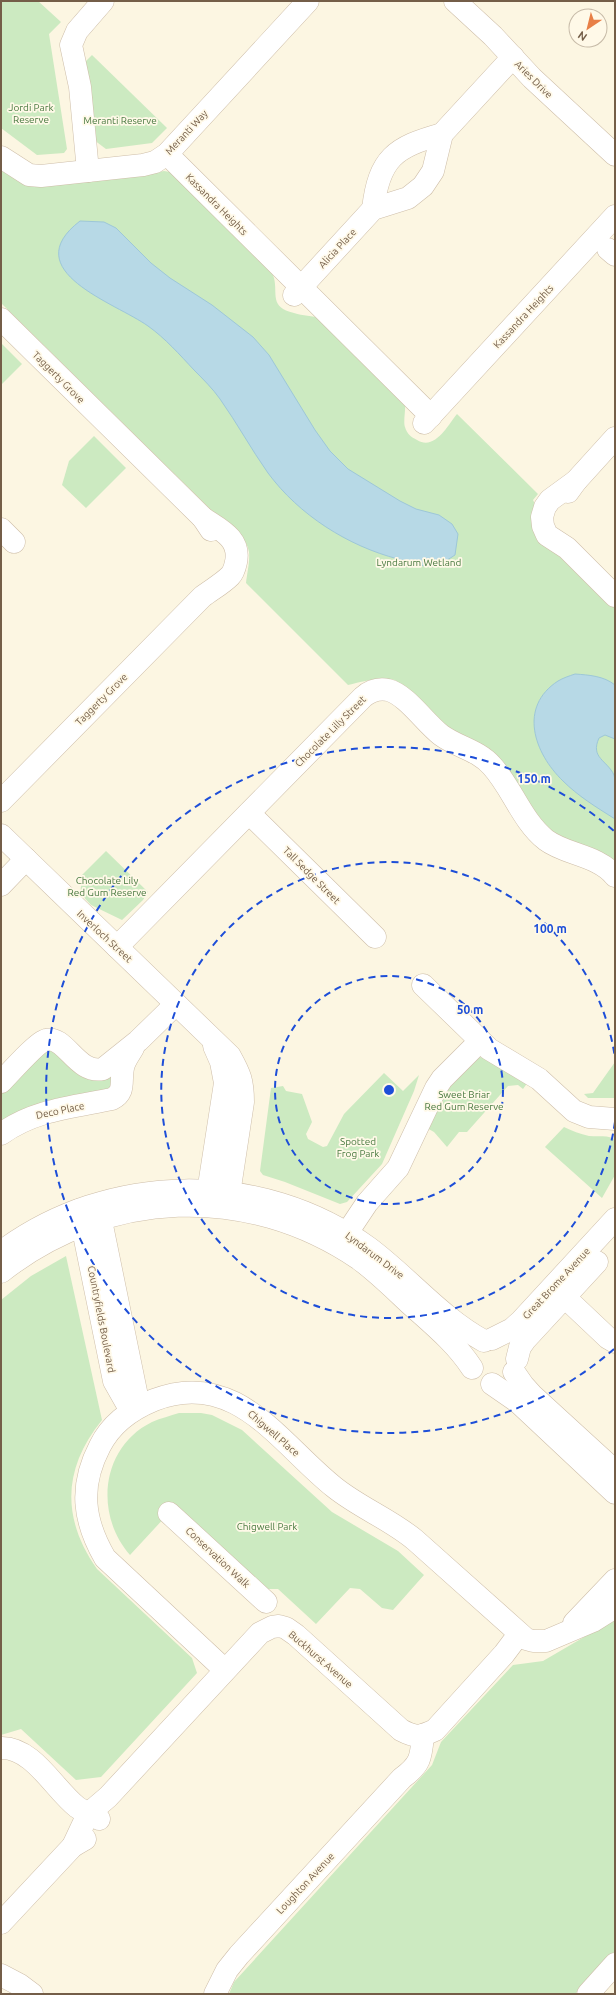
<svg xmlns="http://www.w3.org/2000/svg" width="616" height="1995" viewBox="0 0 616 1995" font-family="Ubuntu,sans-serif">
	<style>
		.green { fill: #cceac1 }
		.water { fill: #b7d9e6; stroke: #9dc7d8 }
		.lines { fill: none; stroke-linecap: round; stroke-linejoin: round }
		.minor-casing { stroke: #cebea9; stroke-width: 23 }
		.minor { stroke: #fff; stroke-width: 22 }
		.ring { fill: none; stroke: #1d4ed8; stroke-width: 2; stroke-dasharray: 7 5 }
		.labels { text-anchor: middle; stroke-width: 3.5; stroke-linejoin: round; paint-order: stroke }
		.street-label { font-size: 10px; fill: #745e48; stroke: #fff9e8 }
		.park-label { font-size: 10px; fill: #4a7a41; stroke: #fff9e8 }
		.centre { fill: #1d4ed8; stroke: #fff9e8; stroke-width: 2 }
		.ring-label { font-size: 12px; text-anchor: middle; font-weight: bold; fill: #1d4ed8; stroke: #fff9e8; stroke-width: 3.5; stroke-linejoin: round; paint-order: stroke }
	</style>
	<rect width="100%" height="100%" fill="#fcf6e2"/>
	<g class="green">
		<path d="M1,1H38L61,22L49,34L67,149L64,153L37,155L1,128Z"/>
		<path d="M92,55L167,128L152,143L106,149L94,140L85,62Z"/>
		<path d="M1,168L154,173L164,171L170,172L268,267C270,270 273,274 274,278C278,294 269,307 294,313C303,316 312,315 321,319L405,402C406,409 403,422 405,427C407,434 411,437 417,440C435,451 448,425 457,414L538,494L533,500L559,553L615,608V863L554,833L395,680C379,677 364,681 348,685L246,583C247,574 250,561 249,552C246,533 223,520 210,509L1,303Z"/>
		<path d="M1,343L22,364L1,385Z"/>
		<path d="M94,436L126,468L86,508L62,485L69,461Z"/>
		<path d="M106,851L148,892L143,900L122,920L91,905L80,893L82,880L80,877Z"/>
		<path d="M45,1047L110,1077L113,1080L114,1088L1,1127V1091Z"/>
		<path d="M480,1057L486,1059L528,1082L523,1089L518,1085L508,1086L467,1132H459L447,1147L434,1132L425,1127L436,1099L475,1059Z"/>
		<path d="M615,1062V1098H588L584,1094L593,1093Z"/>
		<path d="M384,1073L403,1091L419,1075L414,1091L382,1164L347,1202L340,1204L285,1182L263,1175L260,1171L271,1088L283,1086L286,1091L302,1094L312,1122L306,1134L308,1139L323,1147L327,1146L344,1114Z"/>
		<path d="M564,1127C572,1131 580,1134 589,1136C598,1137 607,1135 615,1139V1175L602,1198L545,1147Z"/>
		<path d="M66,1256L102,1420C63,1468 61,1518 97,1569L192,1658L197,1673L101,1777L76,1780L21,1729L1,1735V1300L31,1276Z"/>
		<path d="M179,1413H201L212,1415L242,1430L332,1512L398,1551L424,1575L393,1610L382,1608L360,1589L350,1588L316,1624L278,1589H266L167,1515L130,1555C94,1514 101,1447 152,1422C161,1418 170,1416 179,1413Z"/>
		<path d="M615,1619V1951L575,1994H229L234,1982L432,1765L441,1742L513,1665L543,1661Z"/>
	</g>
	<g class="water">
		<path d="M80,221L104,222L116,228L151,263L170,278L212,305L253,337L269,355L315,430L330,451L348,469L400,501L416,509L439,515L452,524L458,534L455,555C430,572 424,566 398,559C348,546 299,515 268,473C251,449 237,423 220,399C213,389 203,379 194,370C180,355 165,338 148,326C116,303 15,271 80,221Z"/>
		<path d="M575,674C589,675 604,676 615,685V739L605,735L599,738C590,758 607,760 614,775C616,780 615,811 615,819C596,807 578,796 563,781C534,753 518,707 558,681C563,678 569,676 575,674Z"/>
	</g>
	<g class="lines">
		<g class="minor-casing">
			<g id="minor">
				<path d="M455,1L493,36L532,78L615,155"/>
				<path d="M167,154L431,416"/>
				<path d="M1,157L29,175L41,176L143,165L155,162L167,154L308,1"/>
				<path d="M88,171L80,87L71,45L77,31L103,1"/>
				<path d="M373,209C379,158 395,147 442,134"/>
				<path d="M608,249L615,255"/>
				<path d="M294,295L373,209L408,198L423,186L433,171L442,134L513,57"/>
				<path d="M1,319L203,518L211,530"/>
				<path d="M424,423L615,216"/>
				<path d="M576,481L550,500L545,507L542,517L543,526L547,535L567,548L615,596"/>
				<path d="M568,492L576,481L615,438"/>
				<path d="M1,529L14,542"/>
				<path d="M1,801L202,597C211,590 222,584 230,576C234,572 235,567 236,562C241,538 219,529 203,518"/>
				<path d="M249,813L375,937"/>
				<path d="M1,835L230,1056C240,1074 243,1081 243,1102L227,1207"/>
				<path d="M1,885L26,859"/>
				<path d="M117,947L363,697C370,691 378,688 388,690C407,695 425,723 441,735C457,747 478,750 492,766C512,788 522,821 546,840C566,855 598,855 615,876"/>
				<path d="M423,985L489,1049L539,1079L574,1111L589,1117L615,1119"/>
				<path d="M1,1082C9,1074 37,1042 46,1040C65,1034 77,1075 103,1069L138,1041L176,1004"/>
				<path d="M1,1134C34,1110 73,1107 112,1099C126,1092 120,1081 123,1068C124,1061 129,1055 133,1048"/>
				<path d="M206,1205L225,1083L221,1062L214,1046"/>
				<path d="M98,1206L139,1406"/>
				<path d="M79,1210L114,1381L131,1411"/>
				<path d="M339,1245L367,1203L398,1168L436,1088L442,1079L480,1041"/>
				<path d="M1,1252C108,1172 261,1169 369,1248C409,1278 440,1317 484,1341"/>
				<path d="M1,1272C107,1189 247,1183 359,1259C377,1272 393,1288 409,1303C431,1323 455,1342 472,1368"/>
				<path d="M554,1287L608,1338L615,1342"/>
				<path d="M492,1339L512,1329L521,1321L615,1219"/>
				<path d="M517,1359L520,1347L525,1340L597,1262"/>
				<path d="M514,1372L523,1385L532,1395L615,1471"/>
				<path d="M492,1384L518,1402L615,1493"/>
				<path d="M169,1513L266,1602"/>
				<path d="M574,1623L615,1580"/>
				<path d="M225,1670L105,1558C83,1520 79,1486 100,1446C111,1424 132,1409 154,1400C236,1368 279,1443 334,1487C360,1508 390,1519 415,1540L526,1639L533,1641H546L593,1621L615,1607"/>
				<path d="M1,1748C33,1747 54,1789 77,1807C84,1812 91,1815 99,1819"/>
				<path d="M73,1846L88,1814L108,1797L260,1633L272,1627L279,1626L286,1628L296,1635L401,1730C416,1738 420,1737 435,1730L504,1654L519,1634"/>
				<path d="M1,1923L73,1846L85,1839"/>
				<path d="M1,1975L20,1985L32,1994"/>
				<path d="M215,1994L227,1970L239,1955L402,1778C421,1764 421,1757 423,1735"/>
				<path d="M588,1994L615,1964"/>
			</g>
		</g>
		<use href="#minor" class="minor"/>
	</g>
	<g class="ring">
		<circle cx="389" cy="1090" r="114"/>
		<path d="M615 1122A228 228 0 1 1 615 1058"/>
		<path d="M614 1349A343 343 0 1 1 614 831"/>
	</g>
	<g class="labels">
		<g class="street-label">
			<text transform="translate(534 79) rotate(45)" y="4">Aries Drive</text>
			<text transform="translate(186 132) rotate(-47)" y="4">Meranti Way</text>
			<text transform="translate(217 204) rotate(45)" y="4">Kassandra Heights</text>
			<text transform="translate(337 248) rotate(-47)" y="4">Alicia Place</text>
			<text transform="translate(523 316) rotate(-47)" y="4">Kassandra Heights</text>
			<text transform="translate(59 377) rotate(45)" y="4">Taggerty Grove</text>
			<text transform="translate(101 699) rotate(-45)" y="4">Taggerty Grove</text>
			<text transform="translate(330 731) rotate(-45)" y="4">Chocolate Lilly Street</text>
			<text transform="translate(312 875) rotate(45)" y="4">Tall Sedge Street</text>
			<text transform="translate(105 936) rotate(43)" y="4">Inverloch Street</text>
			<text transform="translate(60 1110) rotate(-12)" y="4">Deco Place</text>
			<text transform="translate(375 1255) rotate(37)" y="4">Lyndarum Drive</text>
			<text transform="translate(556 1283) rotate(-47)" y="4">Great Brome Avenue</text>
			<text transform="translate(102 1319) rotate(79)" y="4">Countryfields Boulevard</text>
			<text transform="translate(274 1433) rotate(41)" y="4">Chigwell Place</text>
			<text transform="translate(218 1557) rotate(43)" y="4">Conservation Walk</text>
			<text transform="translate(321 1659) rotate(41)" y="4">Buckhurst Avenue</text>
			<text transform="translate(305 1883) rotate(-47)" y="4">Loughton Avenue</text>
		</g>
		<g class="park-label">
			<text x="31" y="111">Jordi Park<tspan x="31" dy="12">Reserve</tspan></text>
			<text x="120" y="124">Meranti Reserve</text>
			<text x="419" y="566">Lyndarum Wetland</text>
			<text x="107" y="884">Chocolate Lily<tspan x="107" dy="12">Red Gum Reserve</tspan></text>
			<text x="464" y="1098">Sweet Briar<tspan x="464" dy="12">Red Gum Reserve</tspan></text>
			<text x="358" y="1145">Spotted<tspan x="358" dy="12">Frog Park</tspan></text>
			<text x="267" y="1530">Chigwell Park</text>
		</g>
	</g>
	<circle cx="389" cy="1090" r="6" class="centre"/>
	<g class="ring-label">
		<text x="534" y="783">150 m</text>
		<text x="550" y="933">100 m</text>
		<text x="470" y="1014">50 m</text>
	</g>
	<rect width="616" height="1995" fill="none" stroke="#745e48" stroke-width="4"/>
	<g transform="translate(588 28) rotate(215)"><circle r="19" fill="#fff9e8" stroke="#c7bba8"/>
	<path d="M0-3L7 15L0 10L-7 15Z" fill="#e87f46"/>
	<text y="-6" font-size="11" font-weight="bold" text-anchor="middle" fill="#745e48">N</text>
	</g>
</svg>
